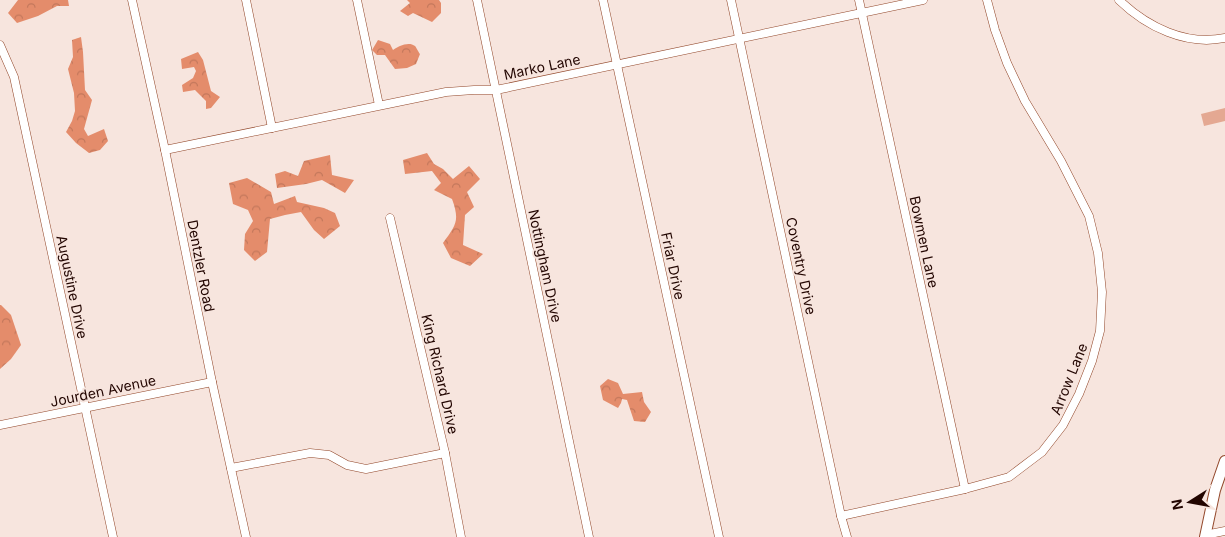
<svg xmlns="http://www.w3.org/2000/svg" width="1225" height="537" viewBox="0 0 1225 537" font-family="Inter,sans-serif">
	<style>
		.grass { fill: #e4a892 }
		.forest { fill: url(#forest-crowns) }
		.lines { fill: none; stroke-linecap: round; stroke-linejoin: round }
		.street-casing { stroke: #92472a; stroke-width: 9 }
		.secondary-casing { stroke: #92472a; stroke-width: 12 }
		.street { stroke: #fff; stroke-width: 8 }
		.secondary { stroke: #fff; stroke-width: 10 }
		.labels { text-anchor: middle; stroke-width: 4; stroke-linejoin: round; paint-order: stroke }
		.street-label { font-size: 14px; fill: #220500; stroke: #f7e5de }
	</style>
	<defs>
		<pattern id="forest-crowns" width="20" height="18" patternUnits="userSpaceOnUse" patternTransform="scale(1.25)"><rect width="20" height="18" fill="#e48c6b"/><path d="M2 6a3 3 0 1 1 6 0M12 15a3 3 0 1 1 6 0" fill="none" stroke="#c3775b"/></pattern>
	</defs>
	<rect width="100%" height="100%" fill="#f7e5de"/>
	<path class="grass" d="M1225,108V121L1204,126L1201,114Z"/>
	<g class="forest">
		<path d="M18,0H68L69,6H57L38,16L17,23L8,13Z"/>
		<path d="M407,0H439L441,3V13L432,22L413,13L408,16L400,11L410,3Z"/>
		<path d="M81,37L83,52L85,90L92,100L84,129L88,136L104,129L108,141L100,150L89,153L76,143L66,132L72,121L75,111L74,93L68,69L73,57L72,40Z"/>
		<path d="M378,40L390,44L393,50C398,46 409,41 415,46C416,47 419,53 420,54L416,64L407,68L395,69L385,55H377L372,50Z"/>
		<path d="M198,52L203,60L211,91L220,97L211,108L206,109V101L195,90L183,92L182,85L193,78L196,71L194,67L182,69L181,59Z"/>
		<path d="M427,153L434,164L443,169L453,179L469,166L480,179L467,192L474,207L465,215L463,245L483,254L470,266L451,258L443,243C456,225 460,221 452,199L434,190L441,183L432,171L405,174L403,160Z"/>
		<path d="M330,155L332,175L354,180L345,193L322,180L306,184L277,188L275,174L285,171L298,176L304,161Z"/>
		<path d="M247,178L271,192L274,204L295,196L297,202L324,208L335,213L340,226L324,239L314,230L301,212L285,215L270,219L267,252L255,261L244,250L245,234L253,221L248,210L233,204L229,183Z"/>
		<path d="M0,305H1L11,315L21,345L11,359L0,369Z"/>
		<path d="M608,379L618,383L623,394L642,392L644,402L651,412L645,422L634,421L627,400L622,399L621,403L618,408L603,400L600,386Z"/>
	</g>
	<g class="lines">
		<g class="street-casing">
			<g id="street">
				<path d="M132,0L165,150L212,382L246,537"/>
				<path d="M246,0L272,128"/>
				<path d="M357,0L379,105"/>
				<path d="M477,0L589,537"/>
				<path d="M603,0L719,537"/>
				<path d="M731,0L841,516L847,537"/>
				<path d="M859,0L965,489"/>
				<path d="M1119,0C1147,27 1186,46 1225,38"/>
				<path d="M0,45L14,77L113,537"/>
				<path d="M165,150L446,92L474,90H496L923,0"/>
				<path d="M390,218L445,453L461,537"/>
				<path d="M0,425L212,382"/>
				<path d="M231,468L310,453L329,455L347,465L366,469L445,453"/>
				<path d="M841,516L965,489L1009,477L1042,452L1063,425L1079,394L1092,361L1100,331L1102,292L1098,253L1089,216L1061,161L1025,101L1007,63L995,30L987,0"/>
				<path d="M1205,535L1225,531"/>
			</g>
		</g>
		<g class="secondary-casing">
			<path id="secondary" d="M1205,537L1215,490L1225,461"/>
		</g>
		<use href="#street" class="street"/>
		<use href="#secondary" class="secondary"/>
	</g>
	<g class="labels">
		<g class="street-label">
			<text transform="translate(542 67) rotate(-12)" y="5">Marko Lane</text>
			<text transform="translate(924 242) rotate(78)" y="5">Bowmen Lane</text>
			<text transform="translate(201 266) rotate(79)" y="5">Dentzler Road</text>
			<text transform="translate(545 266) rotate(78)" y="5">Nottingham Drive</text>
			<text transform="translate(673 266) rotate(78)" y="5">Friar Drive</text>
			<text transform="translate(801 266) rotate(78)" y="5">Coventry Drive</text>
			<text transform="translate(72 287) rotate(78)" y="5">Augustine Drive</text>
			<text transform="translate(440 374) rotate(77)" y="5">King Richard Drive</text>
			<text transform="translate(1069 379) rotate(-68)" y="5">Arrow Lane</text>
			<text transform="translate(103 391) rotate(-12)" y="5">Jourden Avenue</text>
		</g>
	</g>
	<g transform="translate(1190 502) rotate(259)" stroke="#f7e5de" stroke-width="4" paint-order="stroke">
	<path d="M0-4L9 19L0 12L-9 19Z" fill="#220500"/>
	<text y="-8" font-size="14" font-weight="bold" text-anchor="middle" fill="#220500">N</text>
	</g>
</svg>
